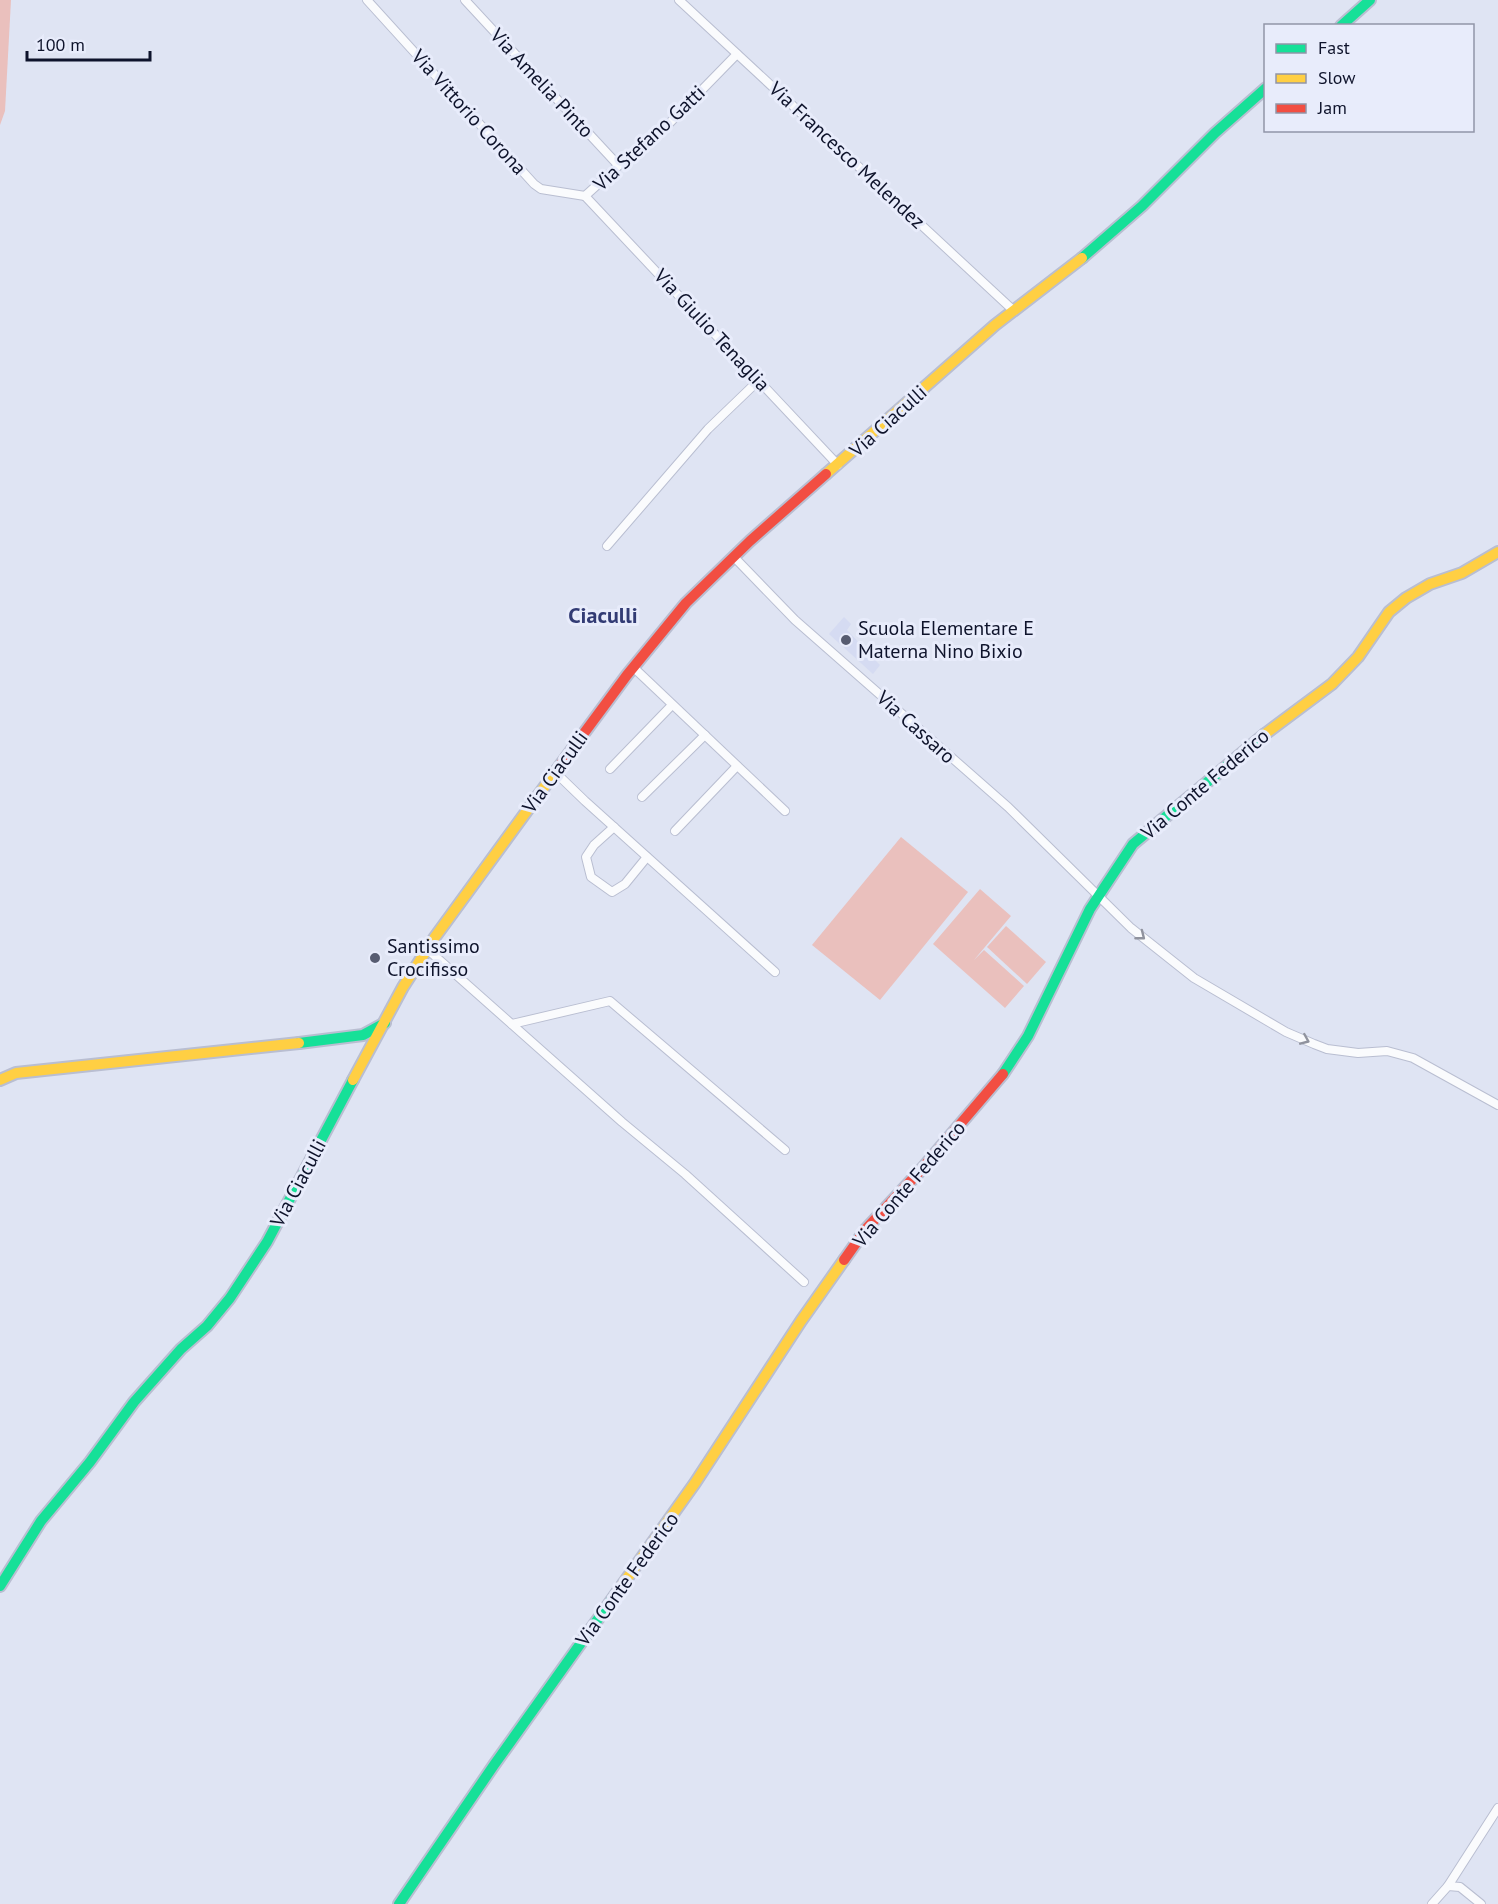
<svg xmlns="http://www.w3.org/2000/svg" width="1498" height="1904" viewBox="0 0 1498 1904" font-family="'PT Sans',sans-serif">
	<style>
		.built { fill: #d5dbf2 }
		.green { fill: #eac0bd }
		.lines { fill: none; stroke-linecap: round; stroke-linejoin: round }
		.street-casing { stroke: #b9bed1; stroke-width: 10 }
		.fast-casing { stroke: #b9bed1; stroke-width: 14 }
		.slow-casing { stroke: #b9bed1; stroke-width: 14 }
		.jam-casing { stroke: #b9bed1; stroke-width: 14 }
		.street { stroke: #fafbfd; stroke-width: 8 }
		.fast { stroke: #16e098; stroke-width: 10 }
		.slow { stroke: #ffcf43; stroke-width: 10 }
		.jam { stroke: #f24e42; stroke-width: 10 }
		.oneway { stroke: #90939e }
		.poi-dot { fill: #575c71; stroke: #e8ecfb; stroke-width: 2 }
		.labels { text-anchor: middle; stroke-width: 6; stroke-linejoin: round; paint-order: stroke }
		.street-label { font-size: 20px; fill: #0e132b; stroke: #e8ecfb }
		.poi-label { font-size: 20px; fill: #0e132b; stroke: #e8ecfb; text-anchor: start }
		.quarter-label { font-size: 22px; font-weight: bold; fill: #323b74; stroke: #e8ecfb }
	</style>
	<rect width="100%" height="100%" fill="#dfe4f3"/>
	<path class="built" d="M844,617L851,624L847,630L866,650L870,646L877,654L874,659L880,665L873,674L829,634Z"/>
	<g class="green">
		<path d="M0,0H11L5,111L0,125Z"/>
		<path d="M901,837L968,892L880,1000L812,945Z"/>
		<path d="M980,889L1011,916L974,960L984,950L1024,986L1005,1008L933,944Z"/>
		<path d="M1006,926L1046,962L1027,984L987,947Z"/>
	</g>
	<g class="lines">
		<g class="street-casing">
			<g id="street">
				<path d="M367,0L534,184L541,189L585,196"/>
				<path d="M465,0L618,165"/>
				<path d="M679,0L1014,311"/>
				<path d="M585,196L838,465"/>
				<path d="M585,196L628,157L654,139L737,54"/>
				<path d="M607,546L708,429L759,380"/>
				<path d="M734,557L795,620L1008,807L1131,928L1194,978L1286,1032L1314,1044L1327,1049L1358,1053L1387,1051L1413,1058L1498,1105"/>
				<path d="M633,667L785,811"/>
				<path d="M610,769L672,705"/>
				<path d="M556,773L585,801L775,972"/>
				<path d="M642,797L705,735"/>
				<path d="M614,827L594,845L586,857L591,877L612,892L625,884L647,857"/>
				<path d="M675,831L737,766"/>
				<path d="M427,949L622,1122L685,1174L804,1282"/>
				<path d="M512,1024L610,1001L785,1150"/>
				<path d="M1448,1886L1498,1808"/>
				<path d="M1432,1904L1448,1886L1460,1887L1481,1904"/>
			</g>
		</g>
		<g class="fast-casing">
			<g id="fast">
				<path d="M1341,26L1370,0"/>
				<path d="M1082,258L1142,206L1215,133L1266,88"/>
				<path d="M299,1043L363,1035L385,1023"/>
				<path d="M1003,1074L1028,1036L1090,909L1133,844L1265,734"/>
				<path d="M0,1586L41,1521L90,1462L134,1402L181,1349L207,1326L230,1298L267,1242L353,1080"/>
				<path d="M399,1904L494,1765L618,1591"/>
			</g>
		</g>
		<g class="slow-casing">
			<g id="slow">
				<path d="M826,474L995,325L1082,258"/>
				<path d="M1265,734L1332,684L1358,657L1389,612L1406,598L1430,584L1462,573L1498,552"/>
				<path d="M0,1080L16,1073L299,1043"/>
				<path d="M353,1080L403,987L435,937L556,771"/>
				<path d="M618,1591L695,1483L801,1321L844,1260"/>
			</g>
		</g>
		<g class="jam-casing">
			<g id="jam">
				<path d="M556,771L627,675L686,603L750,541L826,474"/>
				<path d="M844,1260L866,1229L921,1170L1003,1074"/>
			</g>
		</g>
		<use href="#street" class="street"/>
		<use href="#fast" class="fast"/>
		<use href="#slow" class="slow"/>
		<use href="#jam" class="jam"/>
	</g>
	<defs><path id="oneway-chevron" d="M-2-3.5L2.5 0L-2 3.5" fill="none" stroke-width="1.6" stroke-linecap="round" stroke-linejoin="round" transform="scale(1.5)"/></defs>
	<g class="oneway">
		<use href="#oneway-chevron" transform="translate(1141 936) rotate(38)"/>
		<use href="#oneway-chevron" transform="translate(1305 1040) rotate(23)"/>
	</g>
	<g class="poi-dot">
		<circle cx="846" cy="640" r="6"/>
		<circle cx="375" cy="958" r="6"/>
	</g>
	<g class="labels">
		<g class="street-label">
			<text transform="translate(542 83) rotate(47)" y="7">Via Amelia Pinto</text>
			<text transform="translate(469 112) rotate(48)" y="7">Via Vittorio Corona</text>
			<text transform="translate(649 138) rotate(-43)" y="7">Via Stefano Gatti</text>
			<text transform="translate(847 155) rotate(43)" y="7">Via Francesco Melendez</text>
			<text transform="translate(712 330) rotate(47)" y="7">Via Giulio Tenaglia</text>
			<text transform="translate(888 421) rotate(-42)" y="7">Via Ciaculli</text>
			<text transform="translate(916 727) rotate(42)" y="7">Via Cassaro</text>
			<text transform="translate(555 772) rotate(-54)" y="7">Via Ciaculli</text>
			<text transform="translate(1205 784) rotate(-40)" y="7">Via Conte Federico</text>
			<text transform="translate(298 1183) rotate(-62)" y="7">Via Ciaculli</text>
			<text transform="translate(909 1184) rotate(-49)" y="7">Via Conte Federico</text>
			<text transform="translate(627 1579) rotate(-54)" y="7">Via Conte Federico</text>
		</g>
		<g class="poi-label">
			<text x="858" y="635">Scuola Elementare E<tspan x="858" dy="23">Materna Nino Bixio</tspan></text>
			<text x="387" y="953">Santissimo<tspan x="387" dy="23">Crocifisso</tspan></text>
		</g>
		<g class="quarter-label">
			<text x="603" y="623">Ciaculli</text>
		</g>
	</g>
	<rect x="1264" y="24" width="210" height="108" fill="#e8ecfb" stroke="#9195a8" stroke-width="1.5"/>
	<rect x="1276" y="44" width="30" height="9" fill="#16e098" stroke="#9195a8" stroke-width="1.5"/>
	<text x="1318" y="54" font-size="18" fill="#0e132b">Fast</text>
	<rect x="1276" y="74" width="30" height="9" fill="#ffcf43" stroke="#9195a8" stroke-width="1.5"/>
	<text x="1318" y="84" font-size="18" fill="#0e132b">Slow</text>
	<rect x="1276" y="104" width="30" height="9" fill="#f24e42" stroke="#9195a8" stroke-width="1.5"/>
	<text x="1318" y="114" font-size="18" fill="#0e132b">Jam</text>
	<path d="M27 51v9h123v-9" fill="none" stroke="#0e132b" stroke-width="3"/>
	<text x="36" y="51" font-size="18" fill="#0e132b" stroke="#e8ecfb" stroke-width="4.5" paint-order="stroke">100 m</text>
</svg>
